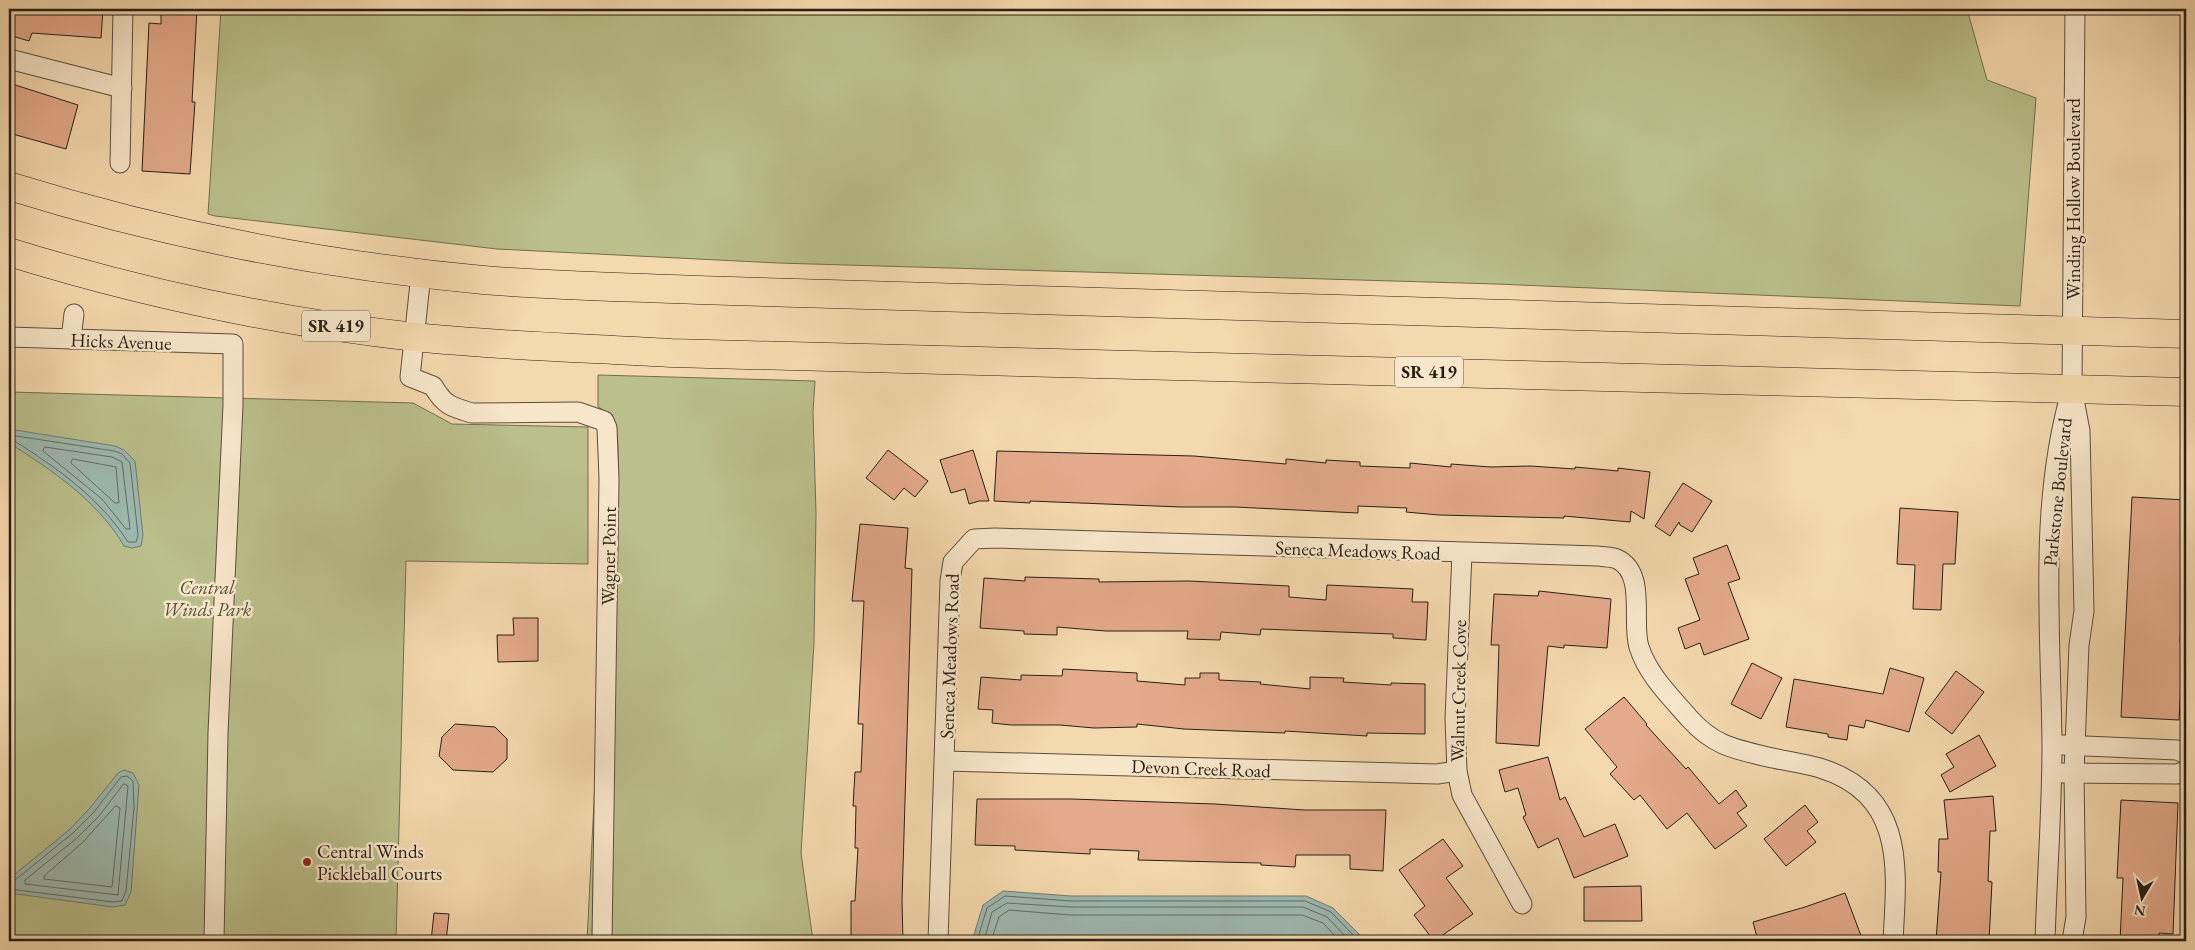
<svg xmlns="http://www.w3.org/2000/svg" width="2195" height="950" viewBox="0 0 2195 950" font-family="'EB Garamond',serif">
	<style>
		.green { fill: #babf8b; stroke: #706f50 }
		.water { fill: #9db9b0; stroke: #6e7b72 }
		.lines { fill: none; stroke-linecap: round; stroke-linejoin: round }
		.shore { stroke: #626c63; stroke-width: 1 }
		.building { fill: #e4aa8b; stroke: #271f16 }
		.minor-casing { stroke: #5a4e3c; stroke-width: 21 }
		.primary-casing { stroke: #271f16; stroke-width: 29 }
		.minor { stroke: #f8e6ca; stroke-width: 19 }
		.primary { stroke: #f5d9ae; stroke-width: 28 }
		.poi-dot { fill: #8f2418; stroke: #f8e6ca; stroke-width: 2 }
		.labels { text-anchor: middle; stroke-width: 5; stroke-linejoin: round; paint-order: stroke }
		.shield { fill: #f8e6ca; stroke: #665b4c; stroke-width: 1 }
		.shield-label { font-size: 18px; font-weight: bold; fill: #271f16 }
		.street-label { font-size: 19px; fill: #271f16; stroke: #f8e6ca }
		.park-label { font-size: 19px; font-style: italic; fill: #534f39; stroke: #f8e6ca }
		.poi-label { font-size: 19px; fill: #271f16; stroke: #f8e6ca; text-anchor: start }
	</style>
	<rect width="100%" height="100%" fill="#f5d9ae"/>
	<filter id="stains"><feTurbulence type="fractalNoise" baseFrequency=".004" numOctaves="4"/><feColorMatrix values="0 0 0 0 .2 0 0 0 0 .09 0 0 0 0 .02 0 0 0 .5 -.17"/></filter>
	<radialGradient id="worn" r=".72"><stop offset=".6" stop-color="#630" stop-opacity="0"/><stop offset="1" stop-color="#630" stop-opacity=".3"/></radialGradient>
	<g class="green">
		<path d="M221,9H1967L1987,80L2036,98L2020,306L1496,284L778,263L497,249L215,216L208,214Z"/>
		<path d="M598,375L815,381L813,412L816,513L814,643L801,853L813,941H611L618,479C617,454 624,419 598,407Z"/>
		<path d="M9,392L413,403L452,424L588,427V564L406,561L396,941H9Z"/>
		<path d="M596,762L592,941H587Z"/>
	</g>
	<g class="water">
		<path d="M9,429L115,446L124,450L135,461L143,535L141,546L132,548L124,546C98,501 52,470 9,443Z"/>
		<path d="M124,770L133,773L139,785L131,892L125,905L113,907L9,893V879L69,830L90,808L118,773Z"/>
		<path d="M1003,891L1071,896H1306L1333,908L1366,941H972L983,905Z"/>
	</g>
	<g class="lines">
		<g class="shore">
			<path d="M16,436L114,451L122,454L130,463L138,535L136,542H128C100,498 57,468 13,440V437Z"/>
			<path d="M45,447L112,457L122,462L130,529H126L102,499L43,451Z"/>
			<path d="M73,459L116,467L119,503H115L71,463Z"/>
			<path d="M124,784L128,786L118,895L25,884V880L77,838L99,816Z"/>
			<path d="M116,806L120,808L112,887L44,879V876L82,843Z"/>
			<path d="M9,883L14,881L73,833L94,812L121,777L127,776L133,781L134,808L126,891L122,901L113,902L9,889"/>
			<path d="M977,941L987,908L1005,896L1071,901H1305L1331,912L1359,941"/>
			<path d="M984,941L992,912L1007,903L1070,907H1303L1327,917L1350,941"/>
			<path d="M991,941L999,917L1009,910L1070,915H1302L1323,923L1340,941"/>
		</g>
	</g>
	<g class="building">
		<path d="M9,9H103L101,38L32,33L29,41L9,35Z"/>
		<path d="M161,9H197L192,102H195L190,174L142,171L149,23L161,24Z"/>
		<path d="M9,83L78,105L66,149L9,133Z"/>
		<path d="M888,450L928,481L915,497L904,488L894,500L866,478Z"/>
		<path d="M973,450L989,501H979L969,504L965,489L951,493L940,460Z"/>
		<path d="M997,451L1194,456L1286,464V459L1326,463V460L1360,462V466L1410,468V463L1451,467V464L1491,467L1530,466L1575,469V467L1618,471V468L1650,472L1644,519L1631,511L1630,522L1564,516V518L1439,515L1406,512L1407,508L1358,506V513L1235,507H1181L1030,501V503L994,501Z"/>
		<path d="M1683,483L1712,501L1692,532L1680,525L1679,522L1670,536L1655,526Z"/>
		<path d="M2132,497L2186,500L2180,642L2183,643L2179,720L2121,717Z"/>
		<path d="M1900,508L1958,512L1955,564H1943L1941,610L1913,609L1915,565L1897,564Z"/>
		<path d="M860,524L908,528L905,568L912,569L902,901L903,941H851V901H855L858,848H855L856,806H853L855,772H861L863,724H858L864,601H852Z"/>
		<path d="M1727,545L1740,579L1728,583L1749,639L1704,655L1700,643L1685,649L1678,628L1700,620L1685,579L1699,574L1693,558Z"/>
		<path d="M1025,577L1099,579V582L1189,581L1289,586V597L1326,600L1327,585L1413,589L1412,602H1428L1426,640L1393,638V634L1261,629L1260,635L1221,632L1220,640L1187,639L1188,631H1106L1057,627V635L1024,634V631L980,628L984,578L1025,581Z"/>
		<path d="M1539,591L1611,599L1607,648L1564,645V648L1548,646L1539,746L1496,743L1499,645H1491L1494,594L1538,596Z"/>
		<path d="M513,618H538V661L498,662L497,635H514Z"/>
		<path d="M1752,663L1782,678L1761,719L1731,704Z"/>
		<path d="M1890,668L1924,678L1909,732L1866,720L1864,728L1849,725L1847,740L1828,737V734L1786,727L1794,679L1883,694Z"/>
		<path d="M1063,669L1137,673V681L1185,685V678H1200V673H1219V680L1261,682L1260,684L1310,689V677L1344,678L1343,682L1391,685V683L1425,684V734L1367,733V736L1285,731V733L1184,729L1137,724V727L1094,728L1060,725H1011L992,723L993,710L978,709L981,677L1021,680V675L1062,676Z"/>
		<path d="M1956,671L1984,692L1952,734L1925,713Z"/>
		<path d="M1624,697L1647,724L1646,725L1686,769L1688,767L1719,804L1736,790L1747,806L1737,813L1747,826L1715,849L1687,813L1667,829L1640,795L1634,800L1610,774L1617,767L1585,729Z"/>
		<path d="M455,724L495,727L507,739V759L493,772L453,770L439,756L442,737Z"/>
		<path d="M1979,735L1996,766L1950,792L1941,775L1954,767L1946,754Z"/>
		<path d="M1548,757L1560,800L1565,797L1584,837L1615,824L1628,856L1574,878L1558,838L1538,848L1523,817L1526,815L1518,788L1505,792L1499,770Z"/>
		<path d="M1993,796L1996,831H1990L1988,881L1992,882L1989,941H1936L1941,872H1938L1939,839H1948L1944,800Z"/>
		<path d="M977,799H1072L1215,804L1304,810H1386L1383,871L1350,869V855H1296L1295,867L1261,865V863L1138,860L1139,851L1090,849V854L1015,850V846L975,845Z"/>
		<path d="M2121,800L2178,803L2173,934L2159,933V941H2120L2123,878H2117Z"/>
		<path d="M1805,805L1818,822L1807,831L1816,842L1786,866L1764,839Z"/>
		<path d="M1443,839L1463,866L1446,878L1473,914L1434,941L1414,915L1425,906L1399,870Z"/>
		<path d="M1641,886L1642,921H1584V887Z"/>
		<path d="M1845,893L1863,941H1758L1753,922L1805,907Z"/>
		<path d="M434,913L449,914L446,941H431Z"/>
	</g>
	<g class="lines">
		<g class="minor-casing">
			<g id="minor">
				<path d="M9,59L122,88"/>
				<path d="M120,163L123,9"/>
				<path d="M421,274L410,377L433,386C444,405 451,407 472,413L578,412L604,421L607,428L609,479L602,941"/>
				<path d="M9,337L233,344V405L218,733L214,941"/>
				<path d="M71,339L74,314"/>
				<path d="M1462,553L1455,719L1457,771L1462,795L1522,904"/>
				<path d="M2063,745L2177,750L2186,754"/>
				<path d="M945,761L1437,774L1457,771"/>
				<path d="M2063,773L2177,774L2186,771"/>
				<path d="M938,941L950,581L953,562L974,539L995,538L1598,556C1604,557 1612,557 1617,559C1647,573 1631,622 1639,647C1648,675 1670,696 1689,718C1713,745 1733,749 1768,757C1785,761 1803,763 1820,768C1906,795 1897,868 1893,941"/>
				<path d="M2045,941C2047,876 2052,810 2052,745C2051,627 2038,508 2071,392"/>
				<path d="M2072,941L2076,917L2074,773L2079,645L2084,611L2080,431L2072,389L2075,9"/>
			</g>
		</g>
		<g class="primary-casing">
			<g id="primary">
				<path d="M9,186C163,234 322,265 483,280C554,286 626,287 698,290L2186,334"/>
				<path d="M9,252C141,293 278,322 415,337C500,346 586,348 671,353L2186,392"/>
			</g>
		</g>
		<use href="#minor" class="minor"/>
		<use href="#primary" class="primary"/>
	</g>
	<circle class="poi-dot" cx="307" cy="862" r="5"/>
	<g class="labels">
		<g class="shield">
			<rect x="302" y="310.5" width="68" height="31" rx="4"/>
			<rect x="1395" y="356.5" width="68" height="31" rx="4"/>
		</g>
		<g class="shield-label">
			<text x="336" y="332">SR 419</text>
			<text x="1429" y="378">SR 419</text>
		</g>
		<g class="street-label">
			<text transform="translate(2073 199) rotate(-90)" y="7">Winding Hollow Boulevard</text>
			<text transform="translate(121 341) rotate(2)" y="7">Hicks Avenue</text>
			<text transform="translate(2057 492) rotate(-84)" y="7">Parkstone Boulevard</text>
			<text transform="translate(1358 550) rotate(2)" y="7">Seneca Meadows Road</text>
			<text transform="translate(608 556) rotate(-89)" y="7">Wagner Point</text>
			<text transform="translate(949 656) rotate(-88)" y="7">Seneca Meadows Road</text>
			<text transform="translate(1458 691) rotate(-89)" y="7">Walnut Creek Cove</text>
			<text transform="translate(1201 768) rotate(2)" y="7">Devon Creek Road</text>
		</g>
		<g class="park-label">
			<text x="207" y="594">Central<tspan x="207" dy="22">Winds Park</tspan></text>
		</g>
		<g class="poi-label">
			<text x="317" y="858">Central Winds<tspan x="317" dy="22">Pickleball Courts</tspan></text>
		</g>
	</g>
	<rect width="2195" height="950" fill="none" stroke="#f5d9ae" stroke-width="30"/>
	<rect x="10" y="10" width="2175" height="930" fill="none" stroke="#271f16" stroke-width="2.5"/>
	<rect x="15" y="15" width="2165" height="920" fill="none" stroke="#271f16"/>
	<g transform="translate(2142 898) rotate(189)" stroke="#f8e6ca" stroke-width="4" paint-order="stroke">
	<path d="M0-4L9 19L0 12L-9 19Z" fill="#271f16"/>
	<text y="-8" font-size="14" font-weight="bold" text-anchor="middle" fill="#271f16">N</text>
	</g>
	<rect width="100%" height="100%" filter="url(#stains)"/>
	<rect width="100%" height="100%" fill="url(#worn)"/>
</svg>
